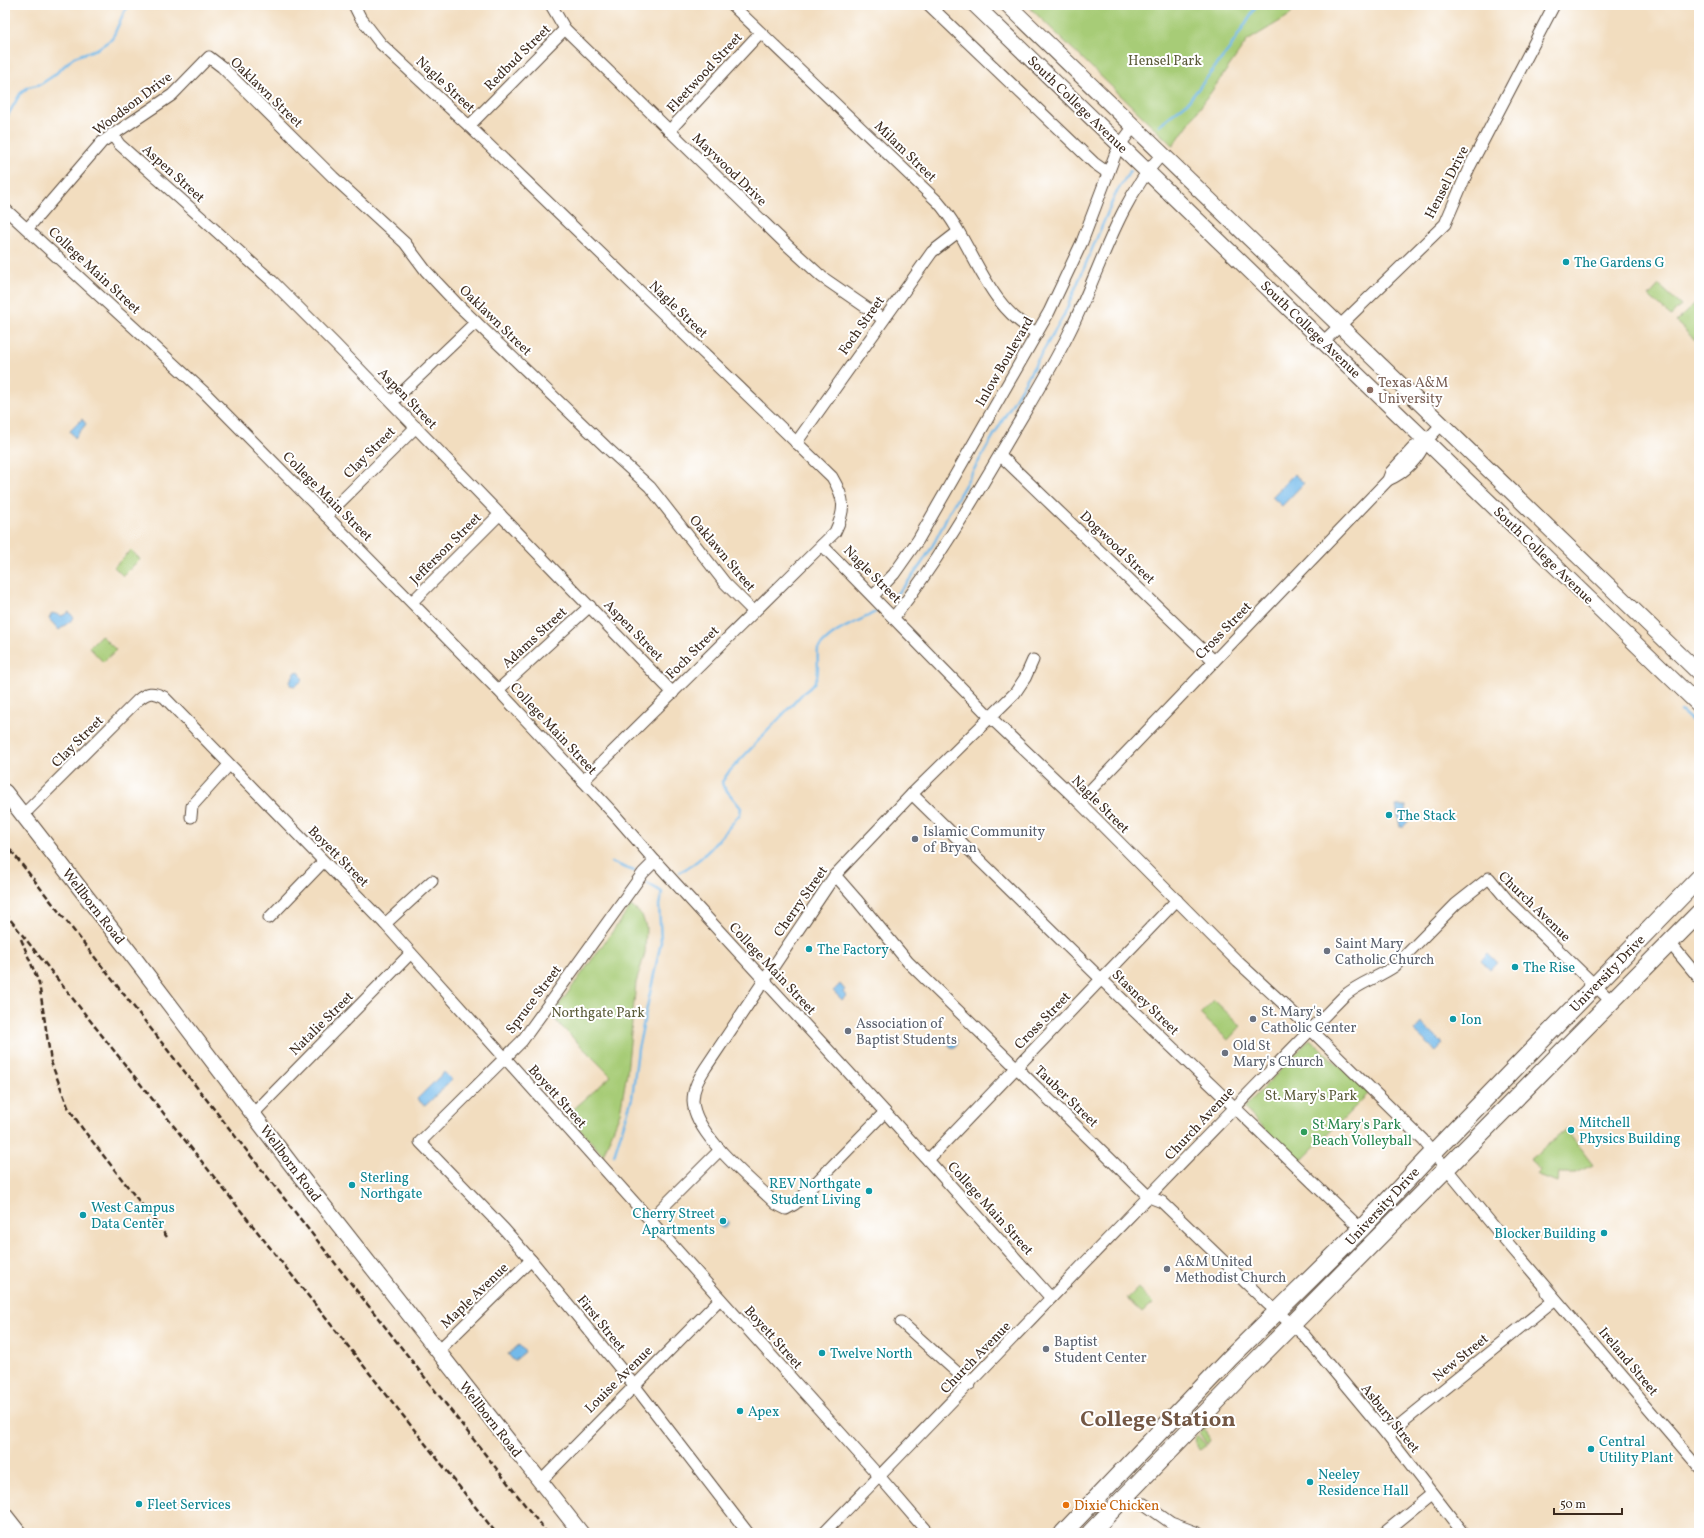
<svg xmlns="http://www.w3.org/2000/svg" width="1704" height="1538" viewBox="0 0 1704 1538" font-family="Vollkorn,serif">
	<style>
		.green { fill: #a7cc77; stroke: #717b4a }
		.water { fill: #73baea; stroke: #577284 }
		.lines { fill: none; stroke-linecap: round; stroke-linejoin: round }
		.stream { stroke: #73baea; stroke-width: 2.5 }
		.minor-casing { stroke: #564536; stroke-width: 13 }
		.tertiary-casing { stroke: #564536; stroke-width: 15 }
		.secondary-casing { stroke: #564536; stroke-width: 17 }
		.primary-casing { stroke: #564536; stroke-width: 19 }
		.minor { stroke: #fff; stroke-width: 11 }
		.tertiary { stroke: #fff; stroke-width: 13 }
		.secondary { stroke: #fff; stroke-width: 15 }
		.primary { stroke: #fff; stroke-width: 17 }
		.rail { stroke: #3b2a1e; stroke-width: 2.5; stroke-dasharray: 6 3; stroke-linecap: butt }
		.culture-dot { fill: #0f9aa8; stroke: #fff; stroke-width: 1.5 }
		.education-dot { fill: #8d6e63; stroke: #fff; stroke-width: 1.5 }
		.worship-dot { fill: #6b7280; stroke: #fff; stroke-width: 1.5 }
		.leisure-dot { fill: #2e9e5b; stroke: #fff; stroke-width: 1.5 }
		.food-dot { fill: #e8710a; stroke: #fff; stroke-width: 1.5 }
		.labels { text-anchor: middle; stroke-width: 4; stroke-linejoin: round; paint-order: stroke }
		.street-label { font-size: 14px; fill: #3b2a1e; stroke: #fff }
		.park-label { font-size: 14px; fill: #5b5b39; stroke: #fff }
		.culture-label { font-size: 14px; fill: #0d838f; stroke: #fff; text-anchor: start }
		.education-label { font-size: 14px; fill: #785e54; stroke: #fff; text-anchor: start }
		.worship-label { font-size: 14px; fill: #5b616d; stroke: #fff; text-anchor: start }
		.leisure-label { font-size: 14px; fill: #27864d; stroke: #fff; text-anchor: start }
		.food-label { font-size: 14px; fill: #c56008; stroke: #fff; text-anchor: start }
		.town-label { font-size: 22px; font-weight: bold; fill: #735744; stroke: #fff }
	</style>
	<rect width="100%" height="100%" fill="#fff"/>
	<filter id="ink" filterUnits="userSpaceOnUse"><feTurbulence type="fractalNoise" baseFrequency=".025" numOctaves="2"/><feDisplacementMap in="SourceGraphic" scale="8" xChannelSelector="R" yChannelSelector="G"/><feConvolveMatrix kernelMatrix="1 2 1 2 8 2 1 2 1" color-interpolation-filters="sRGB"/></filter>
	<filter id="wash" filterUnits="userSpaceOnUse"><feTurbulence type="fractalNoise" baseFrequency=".012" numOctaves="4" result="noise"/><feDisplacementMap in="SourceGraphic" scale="16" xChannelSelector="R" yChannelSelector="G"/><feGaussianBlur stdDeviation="0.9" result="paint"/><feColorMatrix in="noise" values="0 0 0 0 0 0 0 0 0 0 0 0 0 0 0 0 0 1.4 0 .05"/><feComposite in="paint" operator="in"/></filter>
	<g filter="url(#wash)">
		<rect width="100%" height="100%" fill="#f2ddbf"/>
		<g class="green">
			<path d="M1027,5H1294L1290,15L1247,41L1173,146Z"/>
			<path d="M1659,285L1681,305L1671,316L1649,296Z"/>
			<path d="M1699,299V335L1695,340L1676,322Z"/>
			<path d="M131,550L140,559L123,576L114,567Z"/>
			<path d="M101,635L116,650L103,662L89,647Z"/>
			<path d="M631,906L642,915L646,927L645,953L636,983L627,1072L620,1113L603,1155L567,1115L611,1076L551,1016Z"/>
			<path d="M1214,1000L1241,1026L1228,1040L1200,1014Z"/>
			<path d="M1310,1039L1369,1093L1298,1164L1244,1108Z"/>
			<path d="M1566,1130L1593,1165L1575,1173H1558L1557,1182L1539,1175L1537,1174L1540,1170L1529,1160Z"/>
			<path d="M1138,1288L1153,1303L1142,1313L1127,1299Z"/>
			<path d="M1214,1417L1217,1420L1204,1430L1211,1440L1207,1444L1199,1433Z"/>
			<path d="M1197,1435L1206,1445L1200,1450L1195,1443L1194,1438Z"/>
		</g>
		<g class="water">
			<path d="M82,419L86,424L75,438L70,431Z"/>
			<path d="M1294,474L1304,483L1282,506L1272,497Z"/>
			<path d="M69,612L74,618L59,630L49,619L52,613L62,616Z"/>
			<path d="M296,671L300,673L303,680L295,686L290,685V681Z"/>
			<path d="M1396,806H1406L1408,822L1403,827H1400Z"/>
			<path d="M1488,953L1497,962L1490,969L1481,960Z"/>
			<path d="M840,984L845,990L843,992L846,996L842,1000L833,991Z"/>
			<path d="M1421,1023L1443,1044L1436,1051L1414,1031Z"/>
			<circle cx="953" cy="1043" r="4.5"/>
			<path d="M444,1072L452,1080L425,1106L417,1099Z"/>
			<circle cx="723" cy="1223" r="5"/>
			<path d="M519,1345L525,1352L514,1361L508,1354Z"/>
		</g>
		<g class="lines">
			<g class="stream">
				<path d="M5,120L20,94L28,87L41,84L53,76L74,57L97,49L112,39L126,8L130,5"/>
				<path d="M1159,125L1188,102L1230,48L1257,5"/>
				<path d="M892,598C917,576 935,544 948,514L1064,315L1116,193L1130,171"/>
				<path d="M1681,711L1699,727"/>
				<path d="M611,862L634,871"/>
				<path d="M680,872C705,860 723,834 740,814L741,808L723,786L722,782L728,773L803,693C824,679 816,670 818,649C834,628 856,624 877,611"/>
				<path d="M614,1155L632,1098L638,1049L661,942L659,905L662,892L647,883"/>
			</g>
		</g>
	</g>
	<g filter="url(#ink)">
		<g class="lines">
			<g class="minor-casing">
				<g id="minor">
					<path d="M354,5L360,17L381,44L469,126L832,477C845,499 846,509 835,532L583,781"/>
					<path d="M551,5L565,29L787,245L822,277L883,319"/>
					<path d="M732,5L938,202C975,245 984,305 1037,333"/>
					<path d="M929,5L1094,163L1108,173"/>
					<path d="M469,126L565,29"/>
					<path d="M669,131L760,33"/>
					<path d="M112,134L119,144L272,281L335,344L673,693"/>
					<path d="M5,209L204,392L498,690L614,814L655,861L885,1112L1051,1298"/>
					<path d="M28,228L102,142L172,95L209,57L222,67L333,177L405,243L426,271L458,305L606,447L650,487L725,583L754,612"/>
					<path d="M1324,341L1445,224L1469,168L1554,5"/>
					<path d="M392,402L476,322"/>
					<path d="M796,443L932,252L958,232"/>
					<path d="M1000,455L1214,661"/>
					<path d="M1388,480C1405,473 1419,458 1426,441"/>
					<path d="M326,516L416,427"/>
					<path d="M822,545L990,717L1079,802L1238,962L1301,1020L1423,1140L1495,1228L1699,1467"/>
					<path d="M873,596L894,574L918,540L1049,312L1082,242L1115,155L1120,145L1134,126"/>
					<path d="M412,602L500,514"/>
					<path d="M894,617C938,561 973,500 1009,439C1030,403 1052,368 1070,331C1100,271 1116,205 1162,154"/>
					<path d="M498,690L590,606"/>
					<path d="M912,794L1101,979L1361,1229"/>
					<path d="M1079,802L1388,480L1391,472L1414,447L1426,441L1442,424"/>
					<path d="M23,815L138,700C148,692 152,691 164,697L385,924L879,1476L928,1533"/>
					<path d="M191,817L192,806L229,765"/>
					<path d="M655,861L643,873L522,1041L420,1142L504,1229L531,1260L634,1385L748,1533"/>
					<path d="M835,875L856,899L908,962L1149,1197L1162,1202L1267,1303L1304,1335L1387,1435L1463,1533"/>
					<path d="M269,918L323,862"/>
					<path d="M385,924L432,881"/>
					<path d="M1670,943L1699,978"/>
					<path d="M885,1112L795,1204L786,1209L776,1204C753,1181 694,1135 693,1101C693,1088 699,1078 706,1067L835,875L912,794L1015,693L1025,678L1033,660"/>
					<path d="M253,1114L410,954"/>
					<path d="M928,1160L1177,900"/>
					<path d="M650,1220L720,1150"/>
					<path d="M901,1322L970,1384"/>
					<path d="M438,1351L531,1260"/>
					<path d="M1387,1435L1553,1301L1546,1292"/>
					<path d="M540,1482L720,1299"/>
					<path d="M1119,1502L1144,1504L1171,1523L1198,1533"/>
					<path d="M824,1533C998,1355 1168,1174 1343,997C1358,983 1378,978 1395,966L1456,904L1489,878L1509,902L1612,1002"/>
					<path d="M1384,1533L1432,1494"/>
				</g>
			</g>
			<g class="tertiary-casing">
				<path id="tertiary" d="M5,1514L20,1533"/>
			</g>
			<g class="secondary-casing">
				<g id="secondary">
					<path d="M975,5L1699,705"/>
					<path d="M1008,5L1699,673"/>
					<path d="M5,792L135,959L294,1168L581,1533"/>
				</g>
			</g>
			<g class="primary-casing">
				<g id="primary">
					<path d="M1063,1533L1230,1358L1361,1229L1424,1162L1699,878"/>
					<path d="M1090,1533L1250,1367L1699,913"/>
				</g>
			</g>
			<use href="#minor" class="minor"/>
			<use href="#tertiary" class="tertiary"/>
			<use href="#secondary" class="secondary"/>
			<use href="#primary" class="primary"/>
			<g class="rail">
				<path d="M5,843L547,1533"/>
				<path d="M5,913L496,1533"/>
				<path d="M21,939L39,983L51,1062L68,1107L82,1128L167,1237"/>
			</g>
		</g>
	</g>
	<g class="culture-dot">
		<circle cx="1566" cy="262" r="4"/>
		<circle cx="1389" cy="815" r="4"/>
		<circle cx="809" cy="949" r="4"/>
		<circle cx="1515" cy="967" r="4"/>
		<circle cx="1453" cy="1019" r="4"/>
		<circle cx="1571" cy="1130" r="4"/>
		<circle cx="352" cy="1185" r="4"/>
		<circle cx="869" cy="1191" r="4"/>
		<circle cx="83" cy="1215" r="4"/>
		<circle cx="723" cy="1221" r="4"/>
		<circle cx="1604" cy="1233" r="4"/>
		<circle cx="822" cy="1353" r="4"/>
		<circle cx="740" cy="1411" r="4"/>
		<circle cx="1591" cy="1449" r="4"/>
		<circle cx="1310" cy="1482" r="4"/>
		<circle cx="139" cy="1504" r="4"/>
	</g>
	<circle class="education-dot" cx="1370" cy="390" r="4"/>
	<g class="worship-dot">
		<circle cx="915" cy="839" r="4"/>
		<circle cx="1327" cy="951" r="4"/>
		<circle cx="1253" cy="1019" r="4"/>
		<circle cx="848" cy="1031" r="4"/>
		<circle cx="1225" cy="1053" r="4"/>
		<circle cx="1167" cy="1269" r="4"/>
		<circle cx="1046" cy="1349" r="4"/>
	</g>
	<circle class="leisure-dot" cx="1304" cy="1132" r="4"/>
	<circle class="food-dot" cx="1066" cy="1505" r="4"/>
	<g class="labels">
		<g class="street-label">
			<text transform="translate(517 57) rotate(-45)" y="5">Redbud Street</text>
			<text transform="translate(704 72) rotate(-47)" y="5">Fleetwood Street</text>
			<text transform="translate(446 84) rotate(43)" y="5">Nagle Street</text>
			<text transform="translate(267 92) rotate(44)" y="5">Oaklawn Street</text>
			<text transform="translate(132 103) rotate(-37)" y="5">Woodson Drive</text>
			<text transform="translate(1078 104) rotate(44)" y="5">South College Avenue</text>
			<text transform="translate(906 151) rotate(44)" y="5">Milam Street</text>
			<text transform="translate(730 169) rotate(44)" y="5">Maywood Drive</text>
			<text transform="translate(174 173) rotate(42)" y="5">Aspen Street</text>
			<text transform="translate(1446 182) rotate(-63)" y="5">Hensel Drive</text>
			<text transform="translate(95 270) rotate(43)" y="5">College Main Street</text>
			<text transform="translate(679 309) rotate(44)" y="5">Nagle Street</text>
			<text transform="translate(496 320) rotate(44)" y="5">Oaklawn Street</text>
			<text transform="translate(861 325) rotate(-55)" y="5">Foch Street</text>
			<text transform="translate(1311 329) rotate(44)" y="5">South College Avenue</text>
			<text transform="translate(1004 361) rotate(-60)" y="5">Inlow Boulevard</text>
			<text transform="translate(408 398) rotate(46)" y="5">Aspen Street</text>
			<text transform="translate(369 452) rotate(-45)" y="5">Clay Street</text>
			<text transform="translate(328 496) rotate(45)" y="5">College Main Street</text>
			<text transform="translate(1118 547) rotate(44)" y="5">Dogwood Street</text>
			<text transform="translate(445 548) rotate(-45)" y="5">Jefferson Street</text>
			<text transform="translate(723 553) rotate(50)" y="5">Oaklawn Street</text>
			<text transform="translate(1544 555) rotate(44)" y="5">South College Avenue</text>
			<text transform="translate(873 574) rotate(45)" y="5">Nagle Street</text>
			<text transform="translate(634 630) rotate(46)" y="5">Aspen Street</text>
			<text transform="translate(1223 630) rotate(-46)" y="5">Cross Street</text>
			<text transform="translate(534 637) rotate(-43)" y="5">Adams Street</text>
			<text transform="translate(692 652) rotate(-45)" y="5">Foch Street</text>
			<text transform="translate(554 728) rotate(47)" y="5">College Main Street</text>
			<text transform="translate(77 741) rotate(-45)" y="5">Clay Street</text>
			<text transform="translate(1101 804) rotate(45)" y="5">Nagle Street</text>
			<text transform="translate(339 856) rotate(45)" y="5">Boyett Street</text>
			<text transform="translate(800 901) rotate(-55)" y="5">Cherry Street</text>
			<text transform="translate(94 906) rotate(52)" y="5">Wellborn Road</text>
			<text transform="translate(1535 906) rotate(44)" y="5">Church Avenue</text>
			<text transform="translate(773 968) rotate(47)" y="5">College Main Street</text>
			<text transform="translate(1607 973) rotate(-46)" y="5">University Drive</text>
			<text transform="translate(533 999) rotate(-53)" y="5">Spruce Street</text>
			<text transform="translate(1146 1002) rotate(44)" y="5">Stasney Street</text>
			<text transform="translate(1042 1020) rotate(-46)" y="5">Cross Street</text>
			<text transform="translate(321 1023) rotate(-45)" y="5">Natalie Street</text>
			<text transform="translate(558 1096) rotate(48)" y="5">Boyett Street</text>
			<text transform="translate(1067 1096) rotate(44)" y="5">Tauber Street</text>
			<text transform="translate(1199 1123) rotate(-47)" y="5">Church Avenue</text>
			<text transform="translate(291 1163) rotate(53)" y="5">Wellborn Road</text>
			<text transform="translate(1382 1206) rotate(-47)" y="5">University Drive</text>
			<text transform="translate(991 1208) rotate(48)" y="5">College Main Street</text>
			<text transform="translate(474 1295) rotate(-44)" y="5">Maple Avenue</text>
			<text transform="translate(602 1323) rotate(51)" y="5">First Street</text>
			<text transform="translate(774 1337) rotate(48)" y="5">Boyett Street</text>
			<text transform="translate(975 1357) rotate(-46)" y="5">Church Avenue</text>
			<text transform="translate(1460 1357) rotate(-39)" y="5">New Street</text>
			<text transform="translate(1629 1361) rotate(50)" y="5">Ireland Street</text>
			<text transform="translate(618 1379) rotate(-45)" y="5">Louise Avenue</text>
			<text transform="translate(1391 1418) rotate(51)" y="5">Asbury Street</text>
			<text transform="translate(491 1419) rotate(52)" y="5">Wellborn Road</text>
		</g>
		<g class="park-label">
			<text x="1165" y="65">Hensel Park</text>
			<text x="598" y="1017">Northgate Park</text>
			<text x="1311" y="1100">St. Mary's Park</text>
		</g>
		<g class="culture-label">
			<text x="1574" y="267">The Gardens G</text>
			<text x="1397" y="820">The Stack</text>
			<text x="817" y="954">The Factory</text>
			<text x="1523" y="972">The Rise</text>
			<text x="1461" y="1024">Ion</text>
			<text x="1579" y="1127">Mitchell<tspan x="1579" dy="16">Physics Building</tspan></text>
			<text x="360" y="1182">Sterling<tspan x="360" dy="16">Northgate</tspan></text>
			<text x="861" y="1188" text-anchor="end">REV Northgate<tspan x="861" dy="16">Student Living</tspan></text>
			<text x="91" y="1212">West Campus<tspan x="91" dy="16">Data Center</tspan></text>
			<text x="715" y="1218" text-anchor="end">Cherry Street<tspan x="715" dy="16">Apartments</tspan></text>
			<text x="1596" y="1238" text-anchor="end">Blocker Building</text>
			<text x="830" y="1358">Twelve North</text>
			<text x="748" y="1416">Apex</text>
			<text x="1599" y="1446">Central<tspan x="1599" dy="16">Utility Plant</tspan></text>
			<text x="1318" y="1479">Neeley<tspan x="1318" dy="16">Residence Hall</tspan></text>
			<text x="147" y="1509">Fleet Services</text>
		</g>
		<g class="education-label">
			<text x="1378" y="387">Texas A&amp;M<tspan x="1378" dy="16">University</tspan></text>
		</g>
		<g class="worship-label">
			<text x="923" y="836">Islamic Community<tspan x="923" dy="16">of Bryan</tspan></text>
			<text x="1335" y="948">Saint Mary<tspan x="1335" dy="16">Catholic Church</tspan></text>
			<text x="1261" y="1016">St. Mary's<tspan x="1261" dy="16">Catholic Center</tspan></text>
			<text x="856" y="1028">Association of<tspan x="856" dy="16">Baptist Students</tspan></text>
			<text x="1233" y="1050">Old St<tspan x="1233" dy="16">Mary's Church</tspan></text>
			<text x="1175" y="1266">A&amp;M United<tspan x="1175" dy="16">Methodist Church</tspan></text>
			<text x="1054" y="1346">Baptist<tspan x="1054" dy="16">Student Center</tspan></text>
		</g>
		<g class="leisure-label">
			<text x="1312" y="1129">St Mary's Park<tspan x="1312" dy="16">Beach Volleyball</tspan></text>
		</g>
		<g class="food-label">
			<text x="1074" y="1510">Dixie Chicken</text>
		</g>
		<g class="town-label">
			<text x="1158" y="1426">College Station</text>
		</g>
	</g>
	<rect width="1704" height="1538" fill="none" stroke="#fff" stroke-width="20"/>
	<path d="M1554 1508v6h68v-6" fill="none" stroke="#3b2a1e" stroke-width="2"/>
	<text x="1560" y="1508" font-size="12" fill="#3b2a1e" stroke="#ffffff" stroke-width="3" paint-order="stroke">50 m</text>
</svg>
